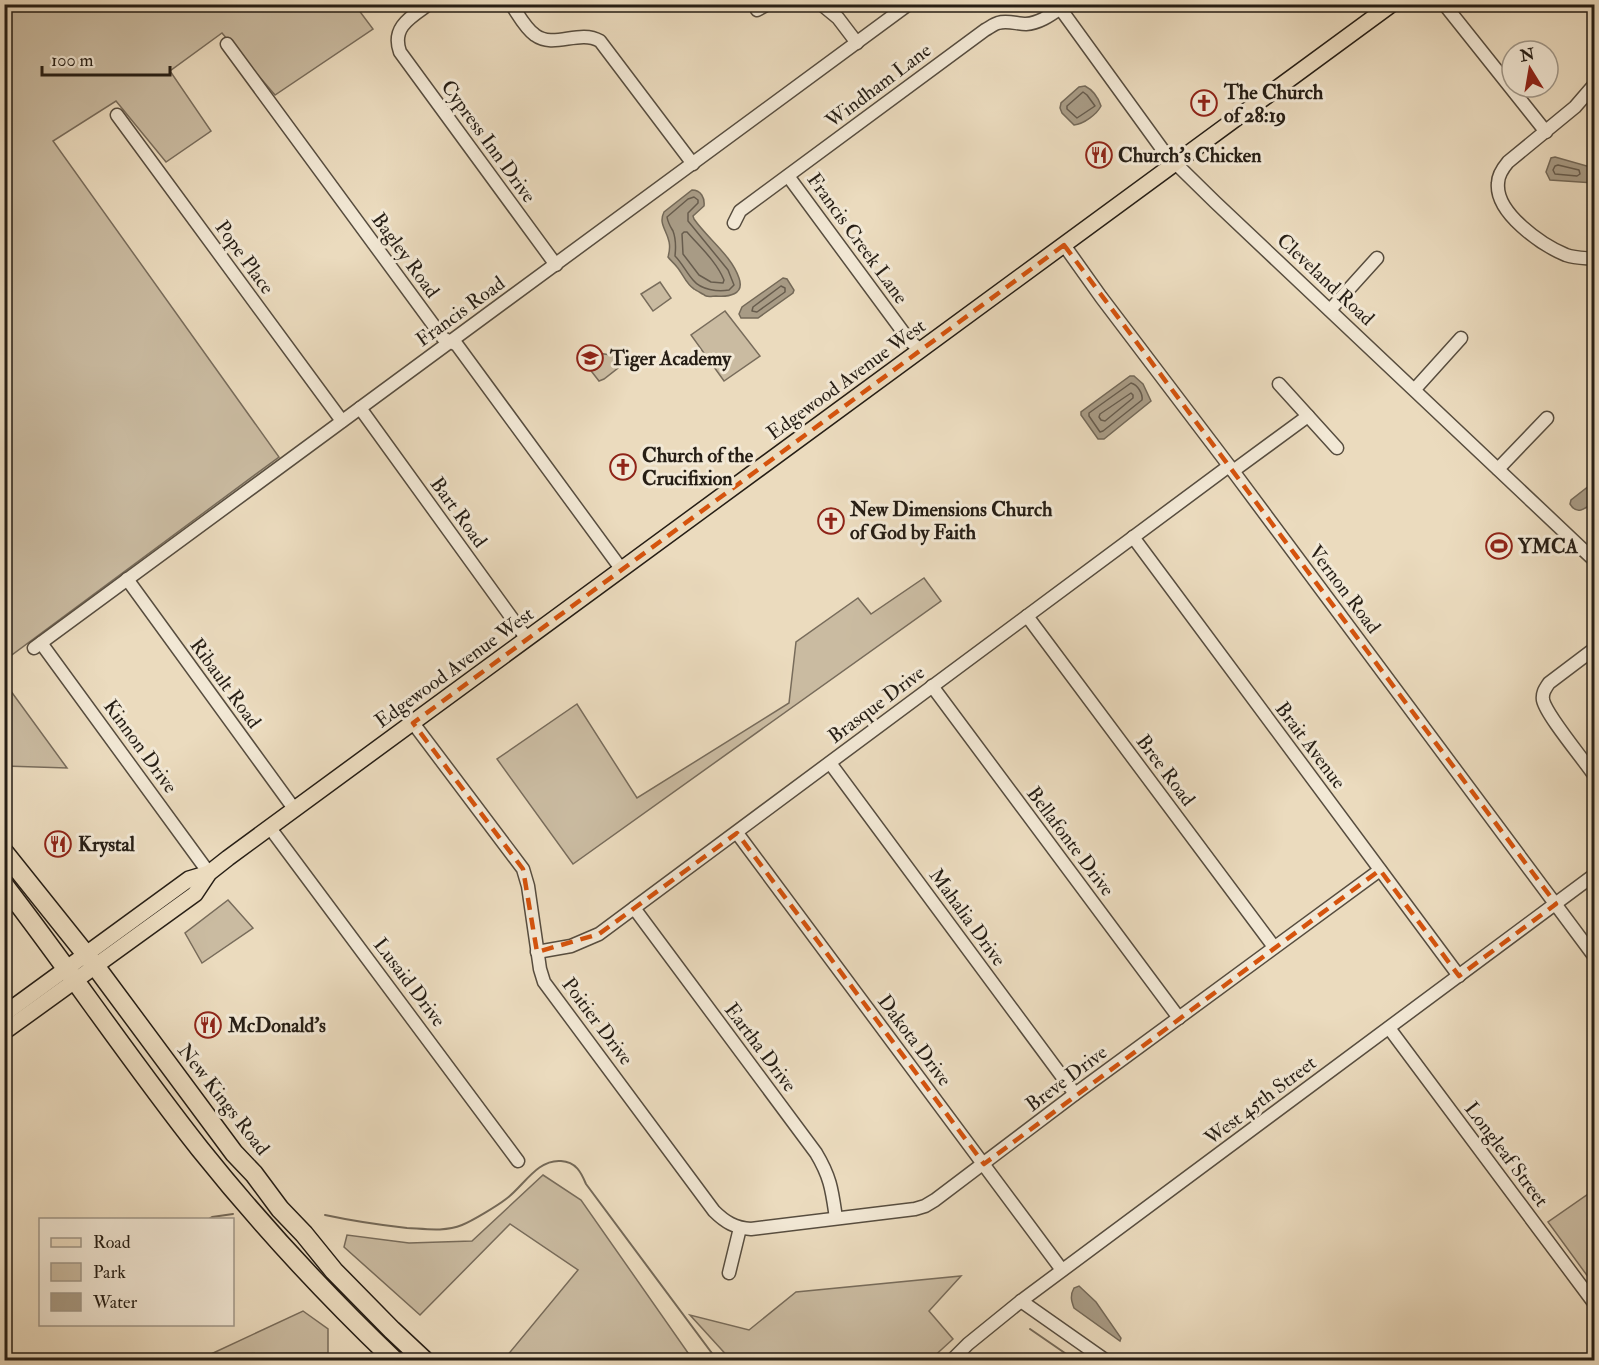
<svg xmlns="http://www.w3.org/2000/svg" width="1599" height="1365" viewBox="0 0 1599 1365" font-family="'IM FELL Double Pica',serif">
	<style>
		.green { fill: #cabba1; stroke: #786c5b; stroke-width: 1.5 }
		.water { fill: #a89b85; stroke: #746958; stroke-width: 1.5 }
		.lines { fill: none; stroke-linecap: round; stroke-linejoin: round }
		.shore { stroke: #675c4d; stroke-width: 1.5 }
		.stream { stroke: #746958; stroke-width: 2 }
		.minor-casing { stroke: #574d3f; stroke-width: 15 }
		.major-casing { stroke: #261e15; stroke-width: 18 }
		.highway-casing { stroke: #261e15; stroke-width: 21 }
		.minor { stroke: #f2e8d5; stroke-width: 12 }
		.major { stroke: #ebdbbe; stroke-width: 15 }
		.highway { stroke: #ebdbbe; stroke-width: 18 }
		.marked { fill: none; stroke: #d5530d; stroke-width: 4.5; stroke-dasharray: 12 8; stroke-linejoin: round }
		.labels { text-anchor: middle; stroke-width: 6; stroke-linejoin: round; paint-order: stroke }
		.street-label { font-size: 20px; fill: #261e15; stroke: #f2e8d5 }
		.poi-label { font-size: 20px; font-weight: bold; fill: #261e15; stroke: #f2e8d5; text-anchor: start }
	</style>
	<rect width="100%" height="100%" fill="#ebdbbe"/>
	<filter id="stains"><feTurbulence type="fractalNoise" baseFrequency=".00333" numOctaves="4"/><feColorMatrix values="0 0 0 0 .2 0 0 0 0 .09 0 0 0 0 .02 0 0 0 .5 -.17"/></filter>
	<radialGradient id="worn" r=".72"><stop offset=".6" stop-color="#630" stop-opacity="0"/><stop offset="1" stop-color="#630" stop-opacity=".3"/></radialGradient>
	<g class="green">
		<path d="M5,5H355L373,29L275,95L222,33L170,71L211,131L166,162L116,101L53,141L279,457L5,660Z"/>
		<path d="M660,282L671,298L653,311L641,294Z"/>
		<path d="M725,311L760,356L724,381L691,335Z"/>
		<path d="M585,351L617,356L619,360L618,368L604,379L599,381L581,358V353Z"/>
		<path d="M924,578L941,601L573,864L497,759L577,704L637,798L789,703L796,642L858,598L871,614Z"/>
		<path d="M5,683L67,768L5,766Z"/>
		<path d="M228,900L253,928L202,963L185,933Z"/>
		<path d="M543,1175L581,1200L693,1360H509L506,1357L578,1270L510,1224L420,1315L344,1247L347,1235L409,1243L472,1241Z"/>
		<path d="M1594,1190V1285L1548,1222Z"/>
		<path d="M961,1276L929,1311L953,1339L930,1360H731L690,1315L749,1330L796,1292Z"/>
		<path d="M303,1311L328,1329V1353L211,1354Z"/>
	</g>
	<g class="water">
		<path d="M1085,86C1093,90 1098,97 1101,106C1097,114 1084,124 1074,125L1062,113L1060,108L1061,103L1079,87Z"/>
		<path d="M1555,157L1594,168V183L1550,180L1546,172L1551,158Z"/>
		<path d="M692,190C701,190 705,198 704,206L693,216L694,219C708,239 731,255 739,278C745,295 728,297 716,296C713,296 709,297 706,296C703,294 697,291 694,289C686,284 683,274 677,267C674,263 670,260 668,257C675,234 656,228 664,212Z"/>
		<path d="M783,278L787,279L794,290L793,293L758,318H741L739,314L742,307Z"/>
		<path d="M1130,376H1134L1143,384L1151,401L1104,439H1098L1081,415V412Z"/>
		<path d="M1594,482V502C1586,508 1577,516 1570,504L1571,500Z"/>
		<path d="M1079,1286L1096,1302L1121,1338L1120,1341L1074,1308C1071,1300 1070,1295 1074,1288Z"/>
	</g>
	<g class="lines">
		<g class="shore">
			<path d="M1083,92L1087,95L1095,106L1077,118L1067,109V106Z"/>
			<path d="M1558,165L1579,170L1580,174L1577,176L1555,174L1553,170L1555,166Z"/>
			<path d="M694,197L698,200V203L688,213V221L728,270L734,285L729,290C718,292 701,290 693,280C686,272 682,263 675,256C676,247 676,239 673,231C670,226 668,223 667,217L688,199Z"/>
			<path d="M684,232H687C700,247 716,261 724,280L723,283L711,282L699,275L683,254L682,234Z"/>
			<path d="M781,286L785,288V292L757,312L752,311L753,307Z"/>
			<path d="M1131,383C1138,385 1143,394 1142,400L1103,431L1100,432L1089,416V413Z"/>
			<path d="M1131,393L1133,395V398L1105,421L1101,420L1099,417L1100,414Z"/>
		</g>
		<g class="stream">
			<path d="M325,1215C353,1221 380,1225 407,1228C426,1229 445,1232 462,1225C472,1221 497,1206 506,1199C523,1187 537,1159 561,1161C576,1162 581,1172 586,1184L717,1360"/>
			<path d="M207,1220L212,1217L233,1214"/>
			<path d="M1030,1329L1075,1360"/>
		</g>
		<g class="minor-casing">
			<g id="minor">
				<path d="M429,4C411,17 391,27 400,52L556,265"/>
				<path d="M511,4C518,14 525,28 535,35C554,49 579,29 600,41L693,164"/>
				<path d="M821,4L838,18L857,43"/>
				<path d="M1057,4L1165,153L1215,202L1594,560"/>
				<path d="M1444,4L1546,132"/>
				<path d="M757,10L768,4"/>
				<path d="M227,44L443,338L457,345L622,570"/>
				<path d="M1594,85L1575,107L1508,162C1503,168 1498,175 1498,183C1495,213 1542,245 1566,255C1575,258 1585,258 1594,259"/>
				<path d="M117,115L342,421"/>
				<path d="M788,176L909,340L920,350"/>
				<path d="M734,223L740,211L985,30C989,28 994,24 998,23C1007,20 1017,24 1026,24C1041,23 1053,13 1065,5"/>
				<path d="M1064,245L1101,297L1233,471L1594,956"/>
				<path d="M1330,310L1377,258"/>
				<path d="M1279,384L1337,448"/>
				<path d="M1415,389L1461,338"/>
				<path d="M360,408L527,639"/>
				<path d="M1498,469L1547,418"/>
				<path d="M1233,471L1308,416"/>
				<path d="M1133,537L1459,976"/>
				<path d="M127,579L295,810"/>
				<path d="M1027,616L1274,947"/>
				<path d="M41,643L209,873"/>
				<path d="M34,648L909,4"/>
				<path d="M1594,649L1549,683C1545,689 1542,693 1543,700C1546,715 1584,760 1594,775"/>
				<path d="M932,686L1179,1018"/>
				<path d="M413,723L523,869L528,886L540,969L544,982L714,1211C725,1222 735,1228 751,1229L915,1209L925,1206L935,1200L1075,1094L1380,870"/>
				<path d="M830,763L1075,1094"/>
				<path d="M270,828L518,1161"/>
				<path d="M737,833L1062,1270"/>
				<path d="M634,908L816,1153C831,1178 832,1191 836,1218"/>
				<path d="M537,952L571,946L599,934L1229,466"/>
				<path d="M1389,1028L1594,1303"/>
				<path d="M729,1273L740,1228"/>
				<path d="M1021,1301L1105,1360"/>
				<path d="M952,1360L968,1344L1021,1301L1594,875"/>
			</g>
		</g>
		<g class="major-casing">
			<g id="major">
				<path d="M4,1014L189,879L209,873"/>
				<path d="M4,1032L195,894L209,873L228,858L1392,4"/>
			</g>
		</g>
		<g class="highway-casing">
			<g id="highway">
				<path d="M4,852L96,967L234,1153L254,1174L280,1209L304,1234L334,1271L392,1330L424,1360"/>
				<path d="M4,885C71,972 132,1063 200,1149C260,1224 325,1294 394,1360"/>
			</g>
		</g>
		<use href="#minor" class="minor"/>
		<use href="#major" class="major"/>
		<use href="#highway" class="highway"/>
	</g>
	<path class="marked" d="M1064,245L1556,904L1459,976L1380,870L984,1164L737,833L599,934L537,952L523,869L413,723Z"/>
	<defs>
		<g id="church-ring" transform="scale(1.35)"><circle r="9.5" fill="#f2e8d5" stroke="#8f2418" stroke-width="1.5"/><path d="M-1.2-6h2.4v3.5h3.3v2.4h-3.3V6h-2.4V-.1h-3.3v-2.4h3.3Z" fill="#8f2418"/></g>
		<g id="restaurant-ring" transform="scale(1.35)"><circle r="9.5" fill="#f2e8d5" stroke="#8f2418" stroke-width="1.5"/><path d="M-5-6h1v4h1v-4h1v4h1v-4h1v5L-1.5 .5V6h-2V.5L-5-1ZM5-6V6H3V1.5H1.5Q1.5-4 5-6Z" fill="#8f2418"/></g>
		<g id="school-ring" transform="scale(1.35)"><circle r="9.5" fill="#f2e8d5" stroke="#8f2418" stroke-width="1.5"/><path d="M0-5L7-2L0 1L-7-2ZM-4 1L0 2.5L4 1V4Q0 6-4 4Z" fill="#8f2418"/></g>
		<g id="stadium-ring" transform="scale(1.35)"><circle r="9.5" fill="#f2e8d5" stroke="#8f2418" stroke-width="1.5"/><path d="M0-5a6.5 5 0 1 0 0 10a6.5 5 0 1 0 0-10ZM-3.5-1.8h7v3.6h-7Z" fill="#8f2418"/></g>
	</defs>
	<g fill-rule="evenodd">
		<use href="#church-ring" x="1204" y="103"/>
		<use href="#restaurant-ring" x="1099" y="155"/>
		<use href="#school-ring" x="590" y="358"/>
		<use href="#church-ring" x="623" y="467"/>
		<use href="#church-ring" x="831" y="521"/>
		<use href="#stadium-ring" x="1499" y="546"/>
		<use href="#restaurant-ring" x="58" y="844"/>
		<use href="#restaurant-ring" x="208" y="1025"/>
	</g>
	<g class="labels">
		<g class="street-label">
			<text transform="translate(878 85) rotate(-37)" y="7">Windham Lane</text>
			<text transform="translate(489 141) rotate(54)" y="7">Cypress Inn Drive</text>
			<text transform="translate(858 238) rotate(54)" y="7">Francis Creek Lane</text>
			<text transform="translate(406 255) rotate(54)" y="7">Bagley Road</text>
			<text transform="translate(245 257) rotate(54)" y="7">Pope Place</text>
			<text transform="translate(1326 279) rotate(43)" y="7">Cleveland Road</text>
			<text transform="translate(460 311) rotate(-36)" y="7">Francis Road</text>
			<text transform="translate(846 379) rotate(-36)" y="7">Edgewood Avenue West</text>
			<text transform="translate(459 512) rotate(54)" y="7">Bart Road</text>
			<text transform="translate(1345 589) rotate(53)" y="7">Vernon Road</text>
			<text transform="translate(454 667) rotate(-36)" y="7">Edgewood Avenue West</text>
			<text transform="translate(226 683) rotate(54)" y="7">Ribault Road</text>
			<text transform="translate(876 704) rotate(-37)" y="7">Brasque Drive</text>
			<text transform="translate(1311 745) rotate(53)" y="7">Brait Avenue</text>
			<text transform="translate(141 746) rotate(54)" y="7">Kinnon Drive</text>
			<text transform="translate(1166 770) rotate(53)" y="7">Bree Road</text>
			<text transform="translate(1071 841) rotate(53)" y="7">Bellafonte Drive</text>
			<text transform="translate(968 917) rotate(54)" y="7">Mahalia Drive</text>
			<text transform="translate(410 982) rotate(53)" y="7">Lusaid Drive</text>
			<text transform="translate(598 1021) rotate(53)" y="7">Poitier Drive</text>
			<text transform="translate(915 1040) rotate(53)" y="7">Dakota Drive</text>
			<text transform="translate(761 1047) rotate(53)" y="7">Eartha Drive</text>
			<text transform="translate(1066 1078) rotate(-37)" y="7">Breve Drive</text>
			<text transform="translate(224 1099) rotate(52)" y="7">New Kings Road</text>
			<text transform="translate(1260 1100) rotate(-37)" y="7">West 45th Street</text>
			<text transform="translate(1507 1154) rotate(53)" y="7">Longleaf Street</text>
		</g>
		<g class="poi-label">
			<text x="1224" y="99">The Church<tspan x="1224" dy="23">of 28:19</tspan></text>
			<text x="1118" y="162">Church's Chicken</text>
			<text x="610" y="365">Tiger Academy</text>
			<text x="642" y="462">Church of the<tspan x="642" dy="23">Crucifixion</tspan></text>
			<text x="850" y="516">New Dimensions Church<tspan x="850" dy="23">of God by Faith</tspan></text>
			<text x="1518" y="553">YMCA</text>
			<text x="78" y="851">Krystal</text>
			<text x="228" y="1032">McDonald's</text>
		</g>
	</g>
	<rect width="1599" height="1365" fill="none" stroke="#ebdbbe" stroke-width="24"/>
	<rect x="6" y="6" width="1587" height="1353" fill="none" stroke="#261e15" stroke-width="3"/>
	<rect x="12" y="12" width="1575" height="1341" fill="none" stroke="#261e15" stroke-width="1.5"/>
	<rect x="39" y="1218" width="195" height="108" fill="#f2e8d5" stroke="#a09788" stroke-width="1.5"/>
	<rect x="51" y="1238" width="30" height="9" fill="#ebdbbe" stroke="#a09788" stroke-width="1.5"/>
	<text x="93" y="1248" font-size="18" fill="#261e15">Road</text>
	<rect x="51" y="1263" width="30" height="18" fill="#cabba1" stroke="#a09788" stroke-width="1.5"/>
	<text x="93" y="1278" font-size="18" fill="#261e15">Park</text>
	<rect x="51" y="1293" width="30" height="18" fill="#a89b85" stroke="#a09788" stroke-width="1.5"/>
	<text x="93" y="1308" font-size="18" fill="#261e15">Water</text>
	<g transform="translate(1530 69) rotate(349)"><circle r="28" fill="#f2e8d5" stroke="#a09788" stroke-width="1.5"/>
	<path d="M0-4.5L10 22L0 15L-10 22Z" fill="#8f2418"/>
	<text y="-9" font-size="16" font-weight="bold" text-anchor="middle" fill="#261e15">N</text>
	</g>
	<path d="M42 66v9h128v-9" fill="none" stroke="#261e15" stroke-width="3"/>
	<text x="51" y="66" font-size="18" fill="#261e15" stroke="#f2e8d5" stroke-width="4.5" paint-order="stroke">100 m</text>
	<rect width="100%" height="100%" filter="url(#stains)"/>
	<rect width="100%" height="100%" fill="url(#worn)"/>
</svg>
